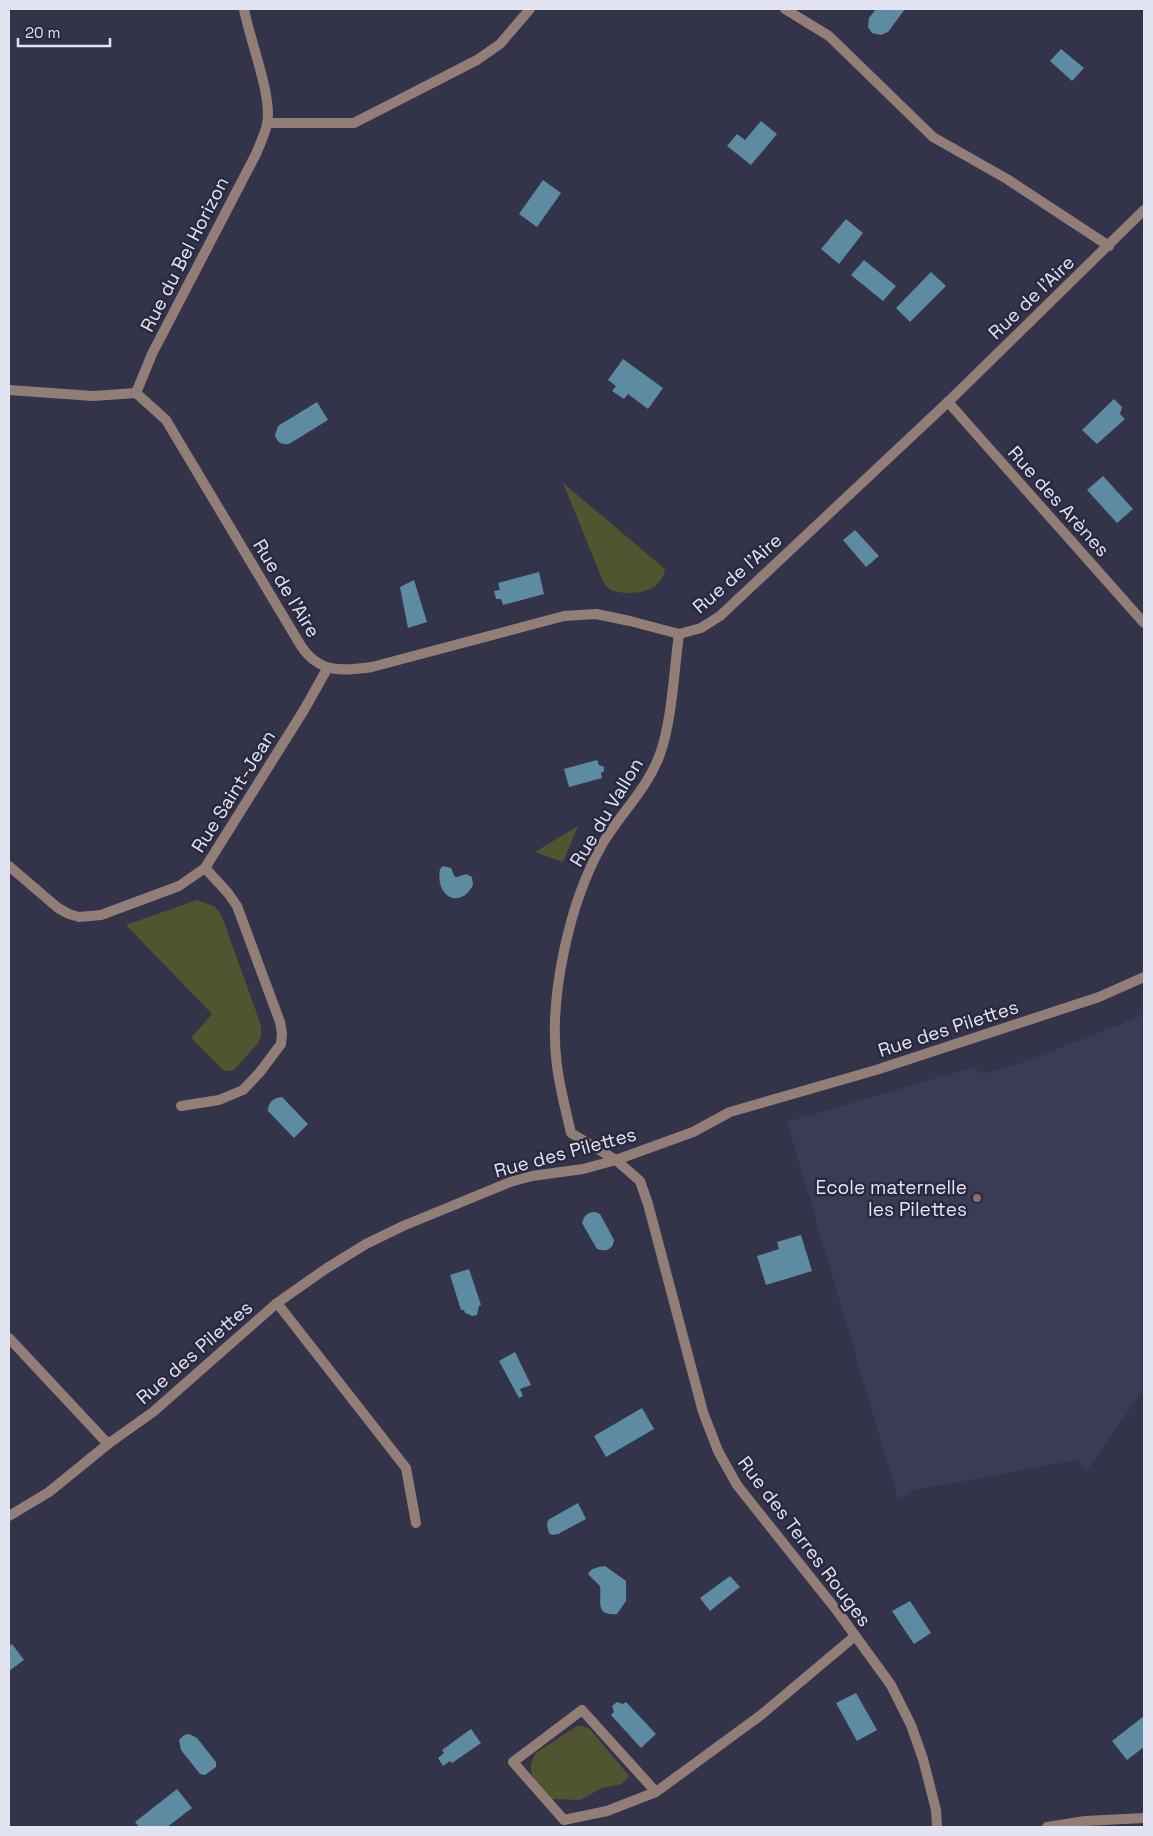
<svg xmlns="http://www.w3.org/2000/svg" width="1153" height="1836" viewBox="0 0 1153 1836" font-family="'Space Grotesk',sans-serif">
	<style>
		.built { fill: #3a3b57 }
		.green { fill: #51552f }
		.water { fill: #5d8ca2 }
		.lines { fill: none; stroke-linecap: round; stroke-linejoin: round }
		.minor { stroke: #937e77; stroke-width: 10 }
		.education-dot { fill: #8d6e63; stroke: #29293f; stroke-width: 2 }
		.labels { text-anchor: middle; stroke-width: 5; stroke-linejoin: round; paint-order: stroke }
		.street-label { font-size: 19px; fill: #e3e4f2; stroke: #29293f }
		.poi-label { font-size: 19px; fill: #e3e4f2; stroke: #29293f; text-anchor: end }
	</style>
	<rect width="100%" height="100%" fill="#333349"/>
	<path class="built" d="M1144,1013V1389L1087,1470L1077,1460L915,1490L898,1499L787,1122L971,1068H975L983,1074L1019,1064L1119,1025Z"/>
	<g class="green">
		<path d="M563,483L665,569C662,591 637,595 618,592C616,591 613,592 611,590C608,589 605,584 603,581Z"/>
		<path d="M578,826L563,862L535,852Z"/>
		<path d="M197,900L214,906L221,914L261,1025V1037L258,1043L234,1070L224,1071L191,1038L212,1014L126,925Z"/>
		<path d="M577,1726H583L590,1729L629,1776L622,1784L602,1788L580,1800L552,1799L533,1777C529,1770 531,1760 536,1753Z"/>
	</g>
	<g class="water">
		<path d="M876,9H905L888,32L881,35L872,33L868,27L869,18Z"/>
		<path d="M1061,49L1084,68L1072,81L1050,61Z"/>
		<path d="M761,121L777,134L751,165L727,146L737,134L745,140Z"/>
		<path d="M543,180L561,193L537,227L519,214Z"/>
		<path d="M846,219L863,233L839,264L821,249Z"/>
		<path d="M864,260L896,286L883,301L851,275Z"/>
		<path d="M931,272L946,286L910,322L896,308Z"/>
		<path d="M623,359L663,388L648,409L628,394L624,399L612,391L616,386L608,380Z"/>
		<path d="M1114,399L1122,407L1120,414L1125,419L1097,444L1082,430Z"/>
		<path d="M317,402L328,420L289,444C281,445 277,442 275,435L278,426Z"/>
		<path d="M1103,476L1133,509L1117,523L1087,490Z"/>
		<path d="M855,530L879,556L866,567L843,540Z"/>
		<path d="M539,572L544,594L503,605L501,599H496L494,591L500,590L498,583Z"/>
		<path d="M414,580L427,622L408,628L400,587Z"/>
		<path d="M597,760L599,765L604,767V771L601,773L602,778L569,787L564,769Z"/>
		<path d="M443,866L451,868C456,880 454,878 466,874L472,877L473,885C460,910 435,897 440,869Z"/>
		<path d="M282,1097L308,1124L294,1138L268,1111C268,1102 273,1098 282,1097Z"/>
		<path d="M595,1212L600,1214L614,1240C613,1250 605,1252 597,1249L582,1223C584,1216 587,1212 595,1212Z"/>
		<path d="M801,1235L812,1271L766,1285L757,1256L779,1249L777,1242Z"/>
		<path d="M469,1269L481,1305L479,1306L477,1315L472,1316L465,1313L464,1310H461L450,1275Z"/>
		<path d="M515,1352L531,1385L520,1389L523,1396L519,1398L499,1361Z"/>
		<path d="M642,1408L654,1429L606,1457L594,1436Z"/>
		<path d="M578,1503L586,1519L558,1534L552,1535L549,1533L547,1525L548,1520Z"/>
		<path d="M605,1566L626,1581V1601L617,1614C594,1616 602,1601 600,1586L588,1574C591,1568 598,1567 605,1566Z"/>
		<path d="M730,1576L740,1587L710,1611L700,1598Z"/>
		<path d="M910,1601L931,1633L914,1644L892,1611Z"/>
		<path d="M12,1644L24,1660L9,1671V1646Z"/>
		<path d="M856,1693L877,1730L857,1741L836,1703Z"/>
		<path d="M617,1702L623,1704L626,1702L656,1734L641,1748L611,1715L614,1712L612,1706Z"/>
		<path d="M1144,1716V1747L1127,1760L1112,1741Z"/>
		<path d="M471,1729L481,1743L452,1763L450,1761L443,1766L438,1758L444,1753L442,1750Z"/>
		<path d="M189,1734L197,1738L216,1762V1767L205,1775L200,1774L181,1750L179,1740L184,1735Z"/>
		<path d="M177,1789L192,1808L167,1827H139L135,1822Z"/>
	</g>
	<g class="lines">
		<g class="minor">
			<path d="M785,9L829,36L933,137L1007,179L1109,246"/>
			<path d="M268,123H354L477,60L500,44L530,9"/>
			<path d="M9,390L93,396L136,393L152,354L256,154C260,144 265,134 267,124C273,97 249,38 244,9"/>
			<path d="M136,393L166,420L301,646C320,674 343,671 372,667L564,616L596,614L630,621L679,634L701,628L720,616L948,402L1144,210"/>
			<path d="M948,402L1144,623"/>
			<path d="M679,634C674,670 672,721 660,754C648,788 621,813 603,843C569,902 548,999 557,1066C560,1089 566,1111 571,1133L616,1160L640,1181L648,1204L703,1412L718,1451L737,1485L838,1612L891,1685L911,1725L923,1759L936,1810L937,1827"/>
			<path d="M9,866L58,908L69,914L79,917L101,915L179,886L205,868L304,710L327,669"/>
			<path d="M181,1106L219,1100L243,1090L260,1072L281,1044L282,1033L280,1022L237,906L228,893L205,868"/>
			<path d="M277,1303L406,1468L416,1523"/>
			<path d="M9,1338L108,1444"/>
			<path d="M9,1516L49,1492L108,1444L153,1412L277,1303L327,1268L366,1244L403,1226L510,1182L532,1176L583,1169L616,1160L693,1132L730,1112L876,1070L1099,997L1144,977"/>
			<path d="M656,1792L582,1710L513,1762L564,1820L607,1811L656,1792L761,1715L855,1636"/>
			<path d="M1047,1827L1085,1821L1144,1818"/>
		</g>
	</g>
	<circle class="education-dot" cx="977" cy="1198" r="5"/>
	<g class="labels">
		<g class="street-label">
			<text transform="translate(184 254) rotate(-63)" y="7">Rue du Bel Horizon</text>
			<text transform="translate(1031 297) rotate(-44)" y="7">Rue de l'Aire</text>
			<text transform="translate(1059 501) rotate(48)" y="7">Rue des Arènes</text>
			<text transform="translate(737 573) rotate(-41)" y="7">Rue de l'Aire</text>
			<text transform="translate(287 588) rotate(59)" y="7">Rue de l'Aire</text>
			<text transform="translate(233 791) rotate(-58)" y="7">Rue Saint-Jean</text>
			<text transform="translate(606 812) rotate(-59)" y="7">Rue du Vallon</text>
			<text transform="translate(948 1028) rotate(-18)" y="7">Rue des Pilettes</text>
			<text transform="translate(565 1152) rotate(-15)" y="7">Rue des Pilettes</text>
			<text transform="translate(194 1352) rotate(-41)" y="7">Rue des Pilettes</text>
			<text transform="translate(805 1541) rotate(53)" y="7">Rue des Terres Rouges</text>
		</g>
		<g class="poi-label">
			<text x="967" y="1194">Ecole maternelle<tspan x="967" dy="22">les Pilettes</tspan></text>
		</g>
	</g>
	<rect width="1153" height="1836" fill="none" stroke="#e3e4f2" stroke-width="20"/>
	<path d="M18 38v8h92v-8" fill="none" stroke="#e3e4f2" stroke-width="2.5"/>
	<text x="25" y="38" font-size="15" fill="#e3e4f2" stroke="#29293f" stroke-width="4" paint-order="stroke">20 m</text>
</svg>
